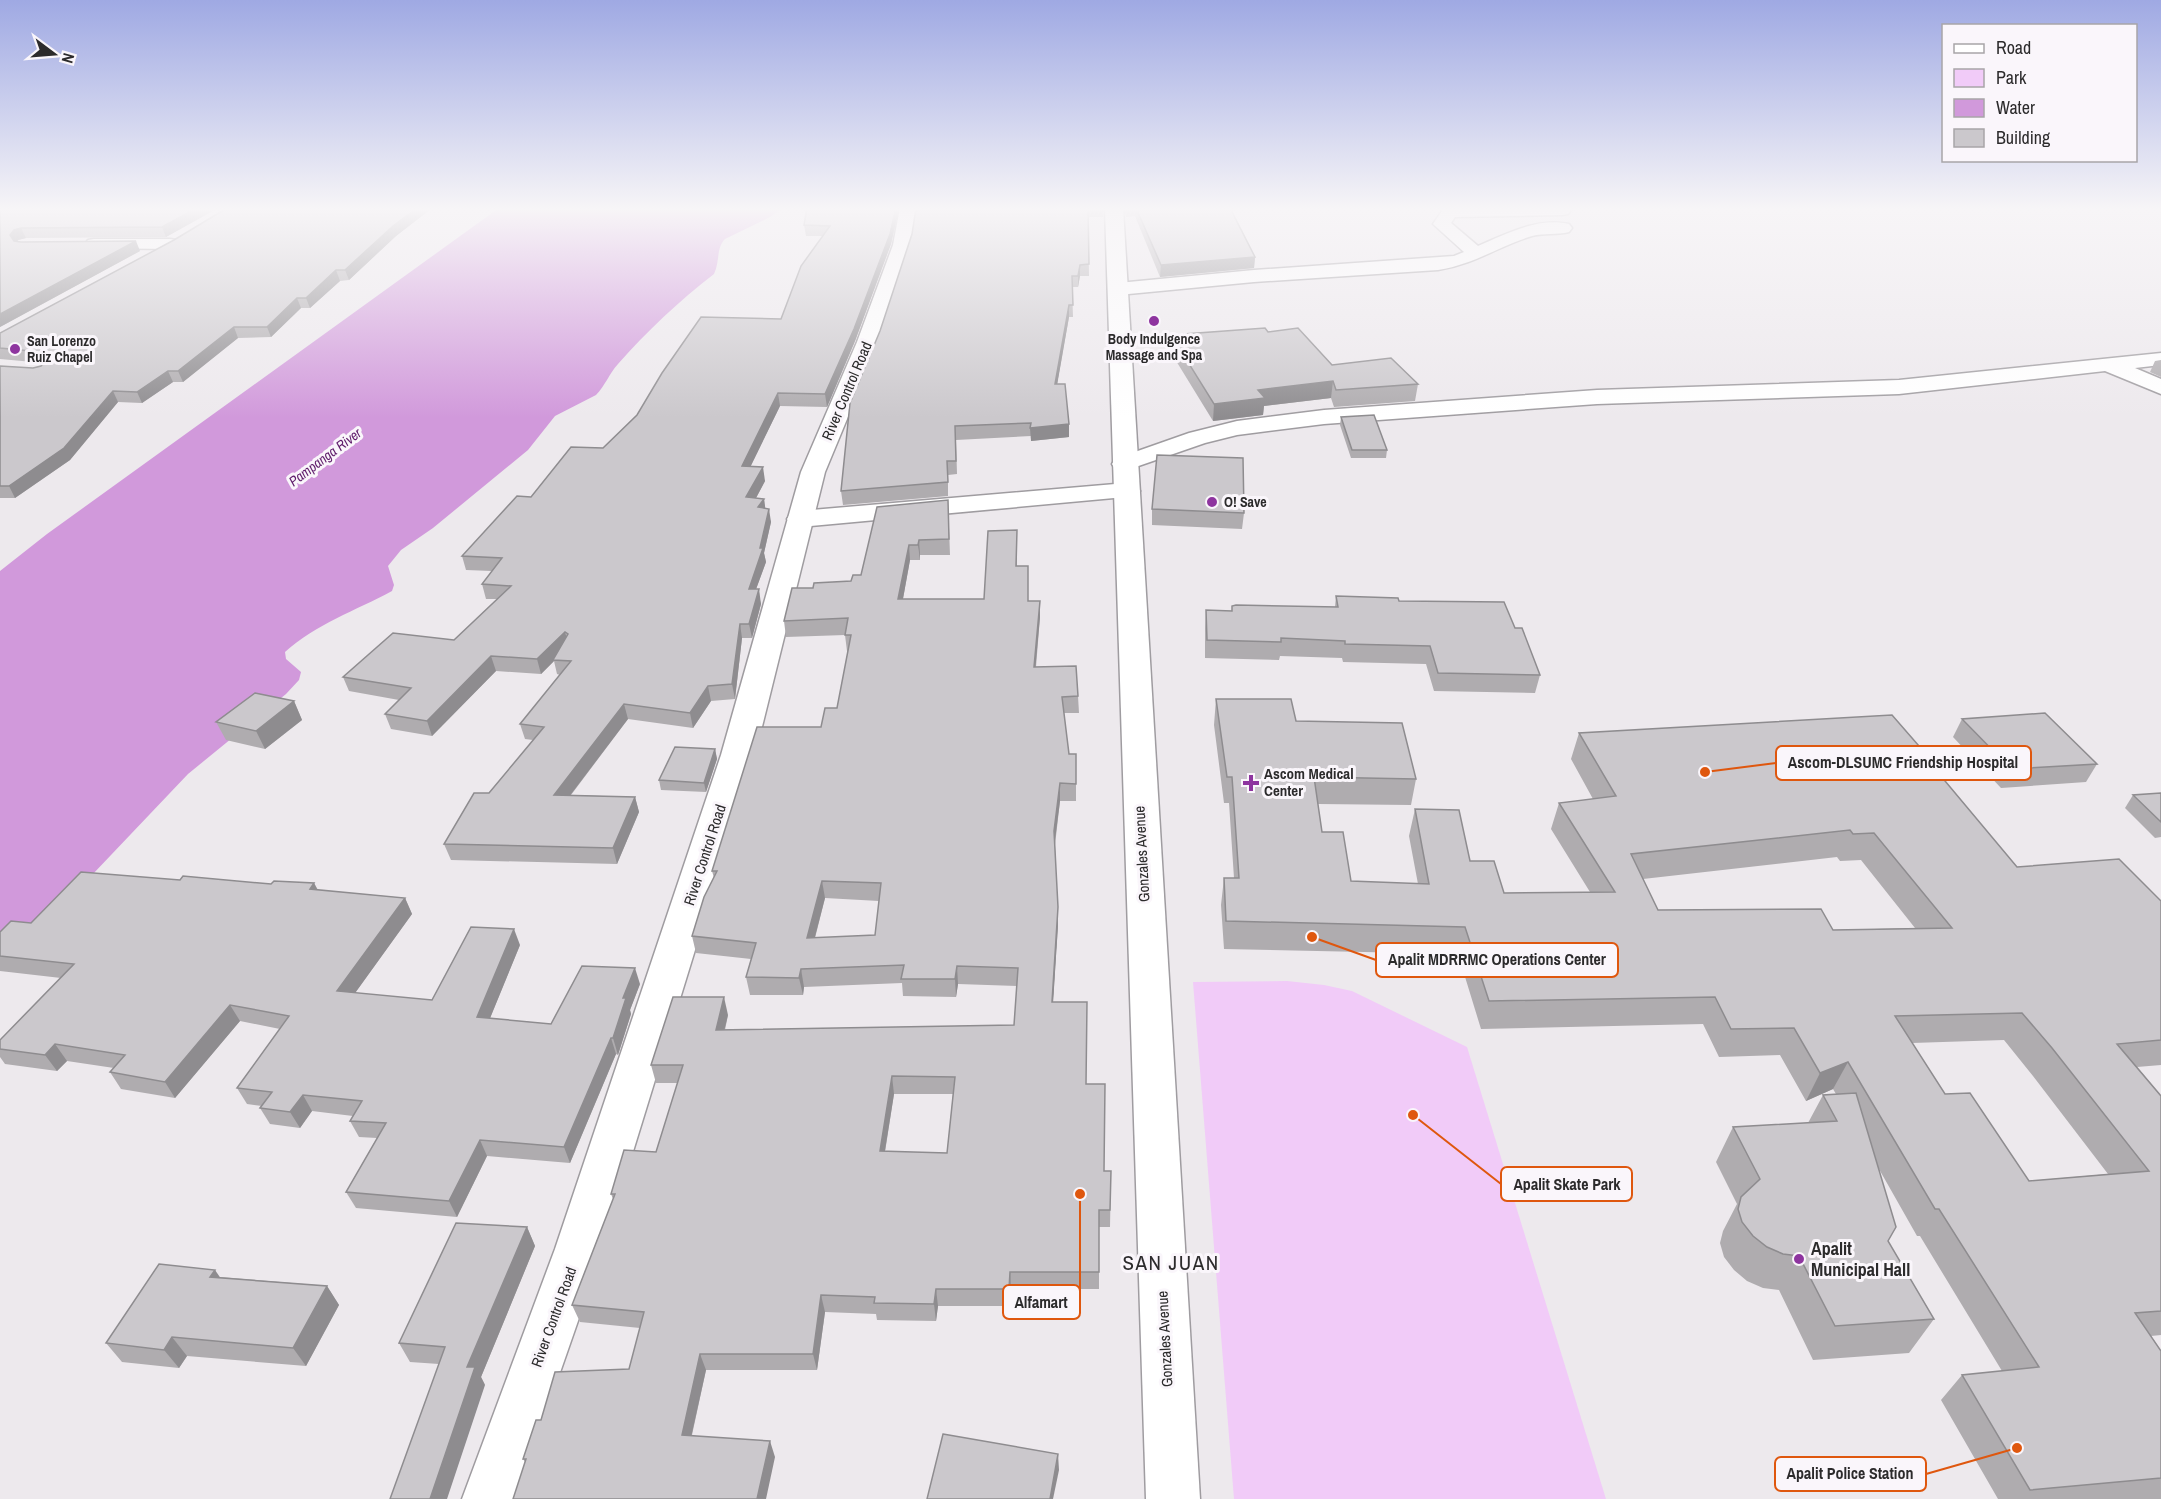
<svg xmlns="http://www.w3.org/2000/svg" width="2161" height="1499" viewBox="0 0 2161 1499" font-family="'Archivo Narrow',sans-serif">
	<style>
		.green { fill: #f1cbf8 }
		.water { fill: #d199db }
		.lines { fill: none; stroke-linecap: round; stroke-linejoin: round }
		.street-casing { stroke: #9f9ca0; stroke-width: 3 }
		.secondary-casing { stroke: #9f9ca0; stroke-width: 3 }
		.street { fill: #fff; fill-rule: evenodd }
		.secondary { fill: #fff; fill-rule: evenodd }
		.wall { fill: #afacaf; fill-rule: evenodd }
		.shaded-wall { fill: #8e8c8f }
		.building { fill: #cbc8cc; stroke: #8e8c8f; stroke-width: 1.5; fill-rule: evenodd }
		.poi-dot { fill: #8e349f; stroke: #faf6fb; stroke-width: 2 }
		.labels { text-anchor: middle; stroke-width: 6; stroke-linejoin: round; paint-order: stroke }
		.far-poi-label { font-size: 14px; font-weight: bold; fill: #2c2b2c; stroke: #faf6fb; text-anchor: start }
		.far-water-label { font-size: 14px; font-style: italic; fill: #5f1c6b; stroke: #faf6fb }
		.street-label { font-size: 15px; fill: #2c2b2c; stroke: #faf6fb }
		.poi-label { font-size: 15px; font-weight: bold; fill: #2c2b2c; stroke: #faf6fb; text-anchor: start }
		.near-poi-label { font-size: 18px; font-weight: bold; fill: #2c2b2c; stroke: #faf6fb; text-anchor: start }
		.near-quarter-label { font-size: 21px; letter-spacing: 1.5px; fill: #2c2b2c; stroke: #faf6fb }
		.leader { fill: none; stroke: #df570e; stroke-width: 2 }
		.callout-dot { fill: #df570e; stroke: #faf6fb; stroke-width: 2 }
		.callout { fill: #faf6fb; stroke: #df570e; stroke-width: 2 }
		.callout-label { font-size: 16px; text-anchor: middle; font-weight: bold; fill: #2c2b2c }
	</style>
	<rect width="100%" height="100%" fill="#ede9ed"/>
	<path class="green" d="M1287,981L1324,985L1352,991L1467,1047L1606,1499H1234L1193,982Z"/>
	<path class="water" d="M499,208H782L770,217L725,239C716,248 720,262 714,274C679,301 647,331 618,364C609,374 605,386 596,395L555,416L528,450L433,528L401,550L388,566L394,585L392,591C355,611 316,624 285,652L286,659L301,672L299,680L286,694L188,774L92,875L0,952V571L47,534Z"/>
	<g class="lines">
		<g class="street-casing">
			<g id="street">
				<path d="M1444,208L1571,210L1568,214L1562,215L1455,217L1451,223L1478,246C1506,234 1538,217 1569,224L1572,228L1569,232C1557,235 1544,233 1532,236C1498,246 1476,264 1438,270L1254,282L1118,295L1111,293L1108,289L1111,285L1118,283L1254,270L1454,256L1464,252L1433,224Z"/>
				<path d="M94,239H170L176,240L179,244L176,248L170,249L88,248L85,244L88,240Z"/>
				<path d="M2161,353V365L2135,368L2161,379V394L2105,371L1899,394L1597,404L1324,424L1237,435L1205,443L1124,471L1115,469L1112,464L1115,459L1189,433L1237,421L1324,410L1597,390L1899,380Z"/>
				<path d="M1127,483L1136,486L1140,491L1136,496L800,527L791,525L787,519L791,513L800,511Z"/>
			</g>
		</g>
		<g class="secondary-casing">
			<g id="secondary">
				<path d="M900,208H917L911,245L879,342L825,472L755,755L603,1249L516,1499H462L555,1249L721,755L801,472L857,342L893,245Z"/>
				<path d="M1105,208H1123L1200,1499H1146Z"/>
			</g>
		</g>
		<use href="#street" class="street"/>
		<use href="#secondary" class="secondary"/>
	</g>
	<g class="wall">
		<path d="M0,208H218L166,237L26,238L18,240L17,241L21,242L140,251L0,327Z"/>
		<path d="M227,208H432L396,236L349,280L340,281L310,308H301L271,337L238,338L183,382H173L142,403L118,402L70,460L15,498H0V366L33,368L41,366L44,363L0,359V333L174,240Z"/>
		<path d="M807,208H899L891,244L855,341L827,407L780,406L750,467L765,481L756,498L764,499L765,508L771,522L764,553L766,562L756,589L761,604L752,638H742L735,699L711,701L693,728L628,719L571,795L635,797L639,812L617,864L451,860L444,844L489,793L533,740L525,739L520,724L560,675L557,674L554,661L541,674L496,671L432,736L391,729L385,714L399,700L349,691L343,677L454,640L497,599H486L482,584L492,571L466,570L462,556L531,497L603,448L781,319L823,236H806L804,225Z"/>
		<path d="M916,208H1103V217H1088L1089,276H1080L1078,287H1072L1073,317H1069L1057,384L1069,424V437L1031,441V436L956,440L957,474L948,475V496L843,505L841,491L880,331L912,234Z"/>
		<path d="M1124,208H1232L1230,210L1255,257L1254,268L1160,277L1135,216L1126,217Z"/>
		<path d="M1268,332L1332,365L1418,384L1415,401L1334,407L1331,398L1264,406L1263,415L1213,421L1170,351L1171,335Z"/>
		<path d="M2161,360V377L2150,372L2155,361Z"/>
		<path d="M1341,417L1387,450L1386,458H1351L1340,425Z"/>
		<path d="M948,500L950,555H920V560H910L903,599H984L1017,546V566L1028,601L1040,617L1036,667L1078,696L1079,713H1064L1069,754H1076V801H1060L1055,845L1058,925L1053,1002L1086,1084L1104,1171H1111L1110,1227H1099V1289H1011L1010,1306H938L936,1321L877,1320L876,1314L825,1312L817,1370H706L692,1435L775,1457L525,1462L523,1459L541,1420L629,1369L640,1328L580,1322L572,1305L613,1199L611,1194L656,1152L678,1083H656L651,1065L728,1015L725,1030L1014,1025L1017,986L958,984L956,997L903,996L902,983L804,987L803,995H750L746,977L751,959L696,953L692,936L714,878L712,871L837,708L848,651H847L845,635L786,637L784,621L813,588L851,581L861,575ZM825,898L879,901L875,935L815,938ZM894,1094H953L947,1153L885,1152Z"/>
		<path d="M1152,509L1244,513L1242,529L1152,525Z"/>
		<path d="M1336,596L1399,601L1515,628L1540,675L1535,693L1434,691L1426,664L1343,662L1342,658L1280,656L1279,660L1205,658V628L1206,610L1232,611L1335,607Z"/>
		<path d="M1216,699L1296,721L1416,779L1411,805L1318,804L1322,832L1351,881L1418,884L1409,836L1415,809L1504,893L1590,892L1551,829L1559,803L1593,799L1571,759L1579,733L1939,769L1937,771L2017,867L2161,901V1065L2137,1067L2161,1096V1335L2151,1336L2161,1351V1499H1998L1941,1400L1962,1375L2002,1371L1920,1236H1917L1879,1169L1888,1241L1934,1319L1909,1353L1813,1360L1779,1290L1763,1288L1747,1281L1734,1270L1724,1257L1720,1243L1723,1231L1737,1204L1716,1162L1733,1127L1808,1123L1823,1095L1836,1094L1833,1089L1806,1101L1780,1055L1719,1057L1703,1024L1481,1029L1458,954L1224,949L1221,905L1224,878H1234L1229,803H1224L1214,725ZM1837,857L1840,861L1861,860L1915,928L1833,930L1658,910L1643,879ZM2004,1040L2033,1076L2108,1174L2029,1181L1945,1094L1912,1043Z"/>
		<path d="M294,701L302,720L265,749L226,740L216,722Z"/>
		<path d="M1962,719L2097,764L2086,782L2001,788L1953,737Z"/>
		<path d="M715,749L717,759L706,792L661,790L659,780Z"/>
		<path d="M2161,793V837L2155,838L2125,808L2133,795Z"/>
		<path d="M180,880L271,884L314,883L318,890L405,898L412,914L355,993L432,1000L520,945L490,1018L551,1024L640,984L630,1010L631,1014L618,1055L616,1054L570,1163L487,1156L457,1217L356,1208L346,1192L377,1138L359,1137L350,1121L353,1116L312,1111L300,1128L270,1124L260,1108L262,1106L247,1104L237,1088L280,1029L240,1021L175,1098L121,1089L110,1072L114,1068L67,1061L57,1071L5,1064L0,1057V1040L61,978L0,971V932Z"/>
		<path d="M527,1227L535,1246L481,1377L485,1385L439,1364L410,1362L399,1343Z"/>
		<path d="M220,1277L327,1286L339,1305L306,1366L187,1356L179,1368L122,1362L106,1343Z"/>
	</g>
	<g class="shaded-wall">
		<path d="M197,208H218L166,237L162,227Z"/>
		<path d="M417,208H432L396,236L349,280L345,270L393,226Z"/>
		<path d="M896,208H899L891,244L855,341L827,407L825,394Z"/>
		<path d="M21,228L26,238L18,240L15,245L10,235L14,230Z"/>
		<path d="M136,241L140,251L0,327V314Z"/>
		<path d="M1255,257L1254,268L1160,277L1161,265Z"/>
		<path d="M1080,265V276L1078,287V276Z"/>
		<path d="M336,270L340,281L310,308L306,298Z"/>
		<path d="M297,298L301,308L271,337L267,327Z"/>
		<path d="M1069,305V317L1055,397V384Z"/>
		<path d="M234,327L238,338L183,382L178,371Z"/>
		<path d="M168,371L173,382L142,403L137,392Z"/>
		<path d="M1333,381L1331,398L1264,406L1263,415L1213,421L1214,404L1258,390Z"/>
		<path d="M113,391L118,402L70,460L15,498L9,486Z"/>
		<path d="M778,393L780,406L744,480L742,466Z"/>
		<path d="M1069,424V437L1031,441L1030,428Z"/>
		<path d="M763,467L765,481L749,511L746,497Z"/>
		<path d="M764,499L766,513L758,507Z"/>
		<path d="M769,509L771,522L764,553L766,562L751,603L749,589L760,548Z"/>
		<path d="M919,540L920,555V560L918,545Z"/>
		<path d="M909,545L910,560L900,615L898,599Z"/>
		<path d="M759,589L761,604L752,638L749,624Z"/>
		<path d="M1040,601V617L1034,683V667Z"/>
		<path d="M740,624L742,638L735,699L732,684Z"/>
		<path d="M565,632L569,646L553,660L554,661L541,674L537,659Z"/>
		<path d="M491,656L496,671L432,736L427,721Z"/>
		<path d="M708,686L711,701L693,728L690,713Z"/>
		<path d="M294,701L302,720L265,749L256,731Z"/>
		<path d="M624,704L628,719L559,810L554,795Z"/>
		<path d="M715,749L717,759L706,792L704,783Z"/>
		<path d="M1060,783V801L1054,848V831Z"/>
		<path d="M635,797L639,812L617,864L613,848Z"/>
		<path d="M822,881L825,898L810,956L807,938Z"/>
		<path d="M314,883L322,899L310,889Z"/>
		<path d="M405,898L412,914L345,1007L337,991Z"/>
		<path d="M1058,907V925L1052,1019V1002Z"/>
		<path d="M514,929L520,945L484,1033L477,1017Z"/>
		<path d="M957,966L958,984L956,997L955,979Z"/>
		<path d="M635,968L640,984L630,1010L631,1014L618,1055L613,1038L623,998Z"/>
		<path d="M801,969L804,987L803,995L799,978Z"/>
		<path d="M724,997L728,1015L720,1048L716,1030Z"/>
		<path d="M230,1005L240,1021L175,1098L165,1082Z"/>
		<path d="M611,1038L616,1054L570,1163L564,1147Z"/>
		<path d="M55,1044L67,1061L57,1071L45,1055Z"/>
		<path d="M1848,1062L1833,1089L1806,1101L1820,1073Z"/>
		<path d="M892,1076L894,1094L882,1169L880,1151Z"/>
		<path d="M303,1095L312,1111L300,1128L290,1112Z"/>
		<path d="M480,1140L487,1156L457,1217L449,1201Z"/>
		<path d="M527,1227L535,1246L481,1377L485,1385L447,1499H430L467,1367Z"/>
		<path d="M215,1270L228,1289L210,1277Z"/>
		<path d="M1010,1272L1011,1289L1010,1306L1009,1289Z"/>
		<path d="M327,1286L339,1305L306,1366L293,1348Z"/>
		<path d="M936,1289L938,1306L936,1321L934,1304Z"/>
		<path d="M821,1295L825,1312L817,1370L813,1354Z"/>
		<path d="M172,1337L187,1356L179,1368L164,1350Z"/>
		<path d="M700,1354L706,1370L688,1451L682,1435Z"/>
		<path d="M770,1441L775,1457L766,1499H757Z"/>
		<path d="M1058,1454L1059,1470L1053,1499H1050Z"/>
	</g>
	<g class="building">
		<path d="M0,208H197L162,227L21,228L14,230L10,235L14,241L21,242L136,241L0,314Z"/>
		<path d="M227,208H417L393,226L345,270H336L306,298H297L267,327H234L178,371H168L137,392L113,391L64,448L9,486H0V366L33,368L41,366L46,360L41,352L0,348V333L174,240Z"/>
		<path d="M807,208H896L890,234L854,329L825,394L778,393L742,466L763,467L746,497L764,499L758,507L769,509L760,548H763L749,589H759L749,624H740L732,684L708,686L690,713L624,704L554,795L635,797L613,848L444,844L474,793H489L544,727L520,724L571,661L553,660L568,634L565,632L537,659L491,656L427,721L385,714L411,688L343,677L393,633L454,640L511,586L482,584L502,558L462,556L517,496L531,497L571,447L603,448L637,415L662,373L701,317L781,319L801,266L830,226L804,225Z"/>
		<path d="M916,208H1088L1089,264L1080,265L1078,276H1072L1073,305H1069L1055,384H1065L1069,424L1030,428L1031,423L955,426L956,461H947L948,482L841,491L850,403L880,331L912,234Z"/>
		<path d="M1136,208H1230L1255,257L1161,265Z"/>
		<path d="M1265,328L1268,332L1298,328L1332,365L1391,358L1418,384L1336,390L1333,381L1258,390L1265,398L1214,404L1171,335Z"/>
		<path d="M1374,415L1387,450H1352L1341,417Z"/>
		<path d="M1157,455L1243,458L1244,513L1152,509Z"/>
		<path d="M948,500L949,539L919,540L918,545H909L898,599H984L988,531L1017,530L1016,566H1028V601H1040L1034,667L1076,666L1078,696L1062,697L1069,754H1076V784L1060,783L1054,831L1058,907L1052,1002H1087L1086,1084H1105L1104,1171H1111L1110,1210H1099V1272H1010L1009,1289H936L934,1304L874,1303L875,1297L821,1295L813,1354H700L682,1435L770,1441L757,1499H513L526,1459H523L536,1420H541L555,1372L629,1369L644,1312L572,1305L615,1194H611L624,1150L656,1152L683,1065H651L673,997H724L716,1030L1014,1025L1018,968L957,966L955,979H901L904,965L801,969L799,978L746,977L756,943L692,936L704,897L717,871H712L757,727H821L825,708H837L851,635H845L848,618L784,621L792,588H813L814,583L851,581L853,575H861L877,507ZM822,881L881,883L875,935L807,938ZM892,1076L955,1077L947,1153L880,1151Z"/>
		<path d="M1336,596L1398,598L1399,601L1504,602L1515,628H1522L1540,675L1438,673L1430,646L1345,644V641L1281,638V642L1207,640L1206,610L1232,611V606L1236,605L1338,607Z"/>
		<path d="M255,693L294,701L256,731L216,722Z"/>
		<path d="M1216,699H1291L1296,721L1402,723L1416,779L1314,777L1322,832H1343L1351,881L1429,884L1415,809L1459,810L1470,861H1494L1504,893L1615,892L1559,803L1616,796L1579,733L1892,715L1939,769H1935L2017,867L2119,859L2161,901V1040L2117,1044L2161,1096V1311L2135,1313L2161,1351V1478L2030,1490L1962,1375L2039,1367L1939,1209H1935L1848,1062L1820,1073L1794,1028L1731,1029L1715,997L1489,1001L1465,927L1226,921L1224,878H1239L1232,777H1227ZM1850,830L1853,834L1874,833L1952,928L1833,930L1821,909L1658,910L1631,854ZM2022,1013L2052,1048L2149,1171L2029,1181L1970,1093L1945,1094L1895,1016Z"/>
		<path d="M2045,713L2097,764L2011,769L1962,719Z"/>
		<path d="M675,747L715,749L704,783L659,780Z"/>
		<path d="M2161,793V822L2133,795Z"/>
		<path d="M81,872L180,880L183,876L271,884L274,881L314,883L310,889L405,898L337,991L432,1000L471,927L514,929L477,1017L551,1024L582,966L635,968L623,998H626L613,1038H611L564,1147L480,1140L449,1201L346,1192L386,1123L350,1121L362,1101L303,1095L290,1112L260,1108L272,1092L237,1088L289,1016L230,1005L165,1082L110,1072L125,1055L55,1044L45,1055L0,1049V1040L74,964L0,956V932L11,921L31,923Z"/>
		<path d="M1856,1093L1896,1227L1888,1241L1934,1319L1835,1326L1799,1256L1783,1254L1767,1247L1753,1236L1742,1222L1738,1209L1741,1197L1760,1179L1733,1127L1837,1121L1823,1095Z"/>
		<path d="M456,1223L527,1227L467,1367H475L430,1499H390L445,1347L399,1343Z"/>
		<path d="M159,1264L215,1270L210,1277L327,1286L293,1348L172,1337L164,1350L106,1343Z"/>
		<path d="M943,1434L1058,1454L1050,1499H927Z"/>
	</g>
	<linearGradient id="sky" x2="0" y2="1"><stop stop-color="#9fa9e3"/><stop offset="0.5" stop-color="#f7f5f7"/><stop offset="1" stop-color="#f7f5f7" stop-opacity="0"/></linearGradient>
	<rect width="2161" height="418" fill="url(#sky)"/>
	<g class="poi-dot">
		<circle cx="1154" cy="321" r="6"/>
		<circle cx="15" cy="349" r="6"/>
		<circle cx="1212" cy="502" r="6"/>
		<path d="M1248 774h6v6h6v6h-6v6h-6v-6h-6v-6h6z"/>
		<circle cx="1799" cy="1259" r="6"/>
	</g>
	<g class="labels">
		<g class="far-poi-label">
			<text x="1154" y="344" text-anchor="middle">Body Indulgence<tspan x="1154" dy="16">Massage and Spa</tspan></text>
			<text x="27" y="346">San Lorenzo<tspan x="27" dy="16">Ruiz Chapel</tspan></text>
			<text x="1224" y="507">O! Save</text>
		</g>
		<g class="far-water-label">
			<text transform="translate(325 457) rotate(-37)" y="5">Pampanga River</text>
		</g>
		<g class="street-label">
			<text transform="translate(847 391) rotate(-67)" y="5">River Control Road</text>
			<text transform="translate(1142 854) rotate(-93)" y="5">Gonzales Avenue</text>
			<text transform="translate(705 855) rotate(-72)" y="5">River Control Road</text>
			<text transform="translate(554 1317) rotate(-70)" y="5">River Control Road</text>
			<text transform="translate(1165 1339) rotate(-93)" y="5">Gonzales Avenue</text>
		</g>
		<g class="poi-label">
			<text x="1264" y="779">Ascom Medical<tspan x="1264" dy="17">Center</tspan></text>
		</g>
		<g class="near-poi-label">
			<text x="1811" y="1255">Apalit<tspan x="1811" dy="21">Municipal Hall</tspan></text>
		</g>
		<g class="near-quarter-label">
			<text x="1171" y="1270">SAN JUAN</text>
		</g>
	</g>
	<path class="leader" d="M1705 772L1776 763M1312 937L1376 960M1413 1115L1501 1184M1080 1194L1080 1302M2017 1448L1926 1474"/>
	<g class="callout-dot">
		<circle cx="1705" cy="772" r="6"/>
		<circle cx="1312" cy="937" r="6"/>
		<circle cx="1413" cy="1115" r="6"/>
		<circle cx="1080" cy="1194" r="6"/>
		<circle cx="2017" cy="1448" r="6"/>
	</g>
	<g class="callout">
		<rect x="1776" y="746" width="255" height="34" rx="6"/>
		<rect x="1376" y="943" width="242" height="34" rx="6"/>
		<rect x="1501" y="1167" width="131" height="34" rx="6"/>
		<rect x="1003" y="1285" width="77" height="34" rx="6"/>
		<rect x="1775" y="1457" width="151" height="34" rx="6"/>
	</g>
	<g class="callout-label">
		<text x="1903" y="768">Ascom-DLSUMC Friendship Hospital</text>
		<text x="1497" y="965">Apalit MDRRMC Operations Center</text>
		<text x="1567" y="1190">Apalit Skate Park</text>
		<text x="1041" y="1308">Alfamart</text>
		<text x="1850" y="1479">Apalit Police Station</text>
	</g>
	<rect x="1942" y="24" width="195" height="138" fill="#faf6fb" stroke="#a8a5a8" stroke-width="1.5"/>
	<rect x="1954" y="44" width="30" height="9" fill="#ffffff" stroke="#a8a5a8" stroke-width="1.5"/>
	<text x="1996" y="54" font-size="18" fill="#2c2b2c">Road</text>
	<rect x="1954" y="69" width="30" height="18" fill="#f1cbf8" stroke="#a8a5a8" stroke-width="1.5"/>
	<text x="1996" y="84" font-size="18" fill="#2c2b2c">Park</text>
	<rect x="1954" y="99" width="30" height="18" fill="#d199db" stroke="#a8a5a8" stroke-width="1.5"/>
	<text x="1996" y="114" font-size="18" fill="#2c2b2c">Water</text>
	<rect x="1954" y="129" width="30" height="18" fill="#cbc8cc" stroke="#a8a5a8" stroke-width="1.5"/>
	<text x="1996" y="144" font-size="18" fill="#2c2b2c">Building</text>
	<g transform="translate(54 54) rotate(106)" stroke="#faf6fb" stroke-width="4.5" paint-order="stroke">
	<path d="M0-4.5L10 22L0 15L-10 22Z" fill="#2c2b2c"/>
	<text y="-9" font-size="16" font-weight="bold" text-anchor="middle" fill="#2c2b2c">N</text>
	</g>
</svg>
